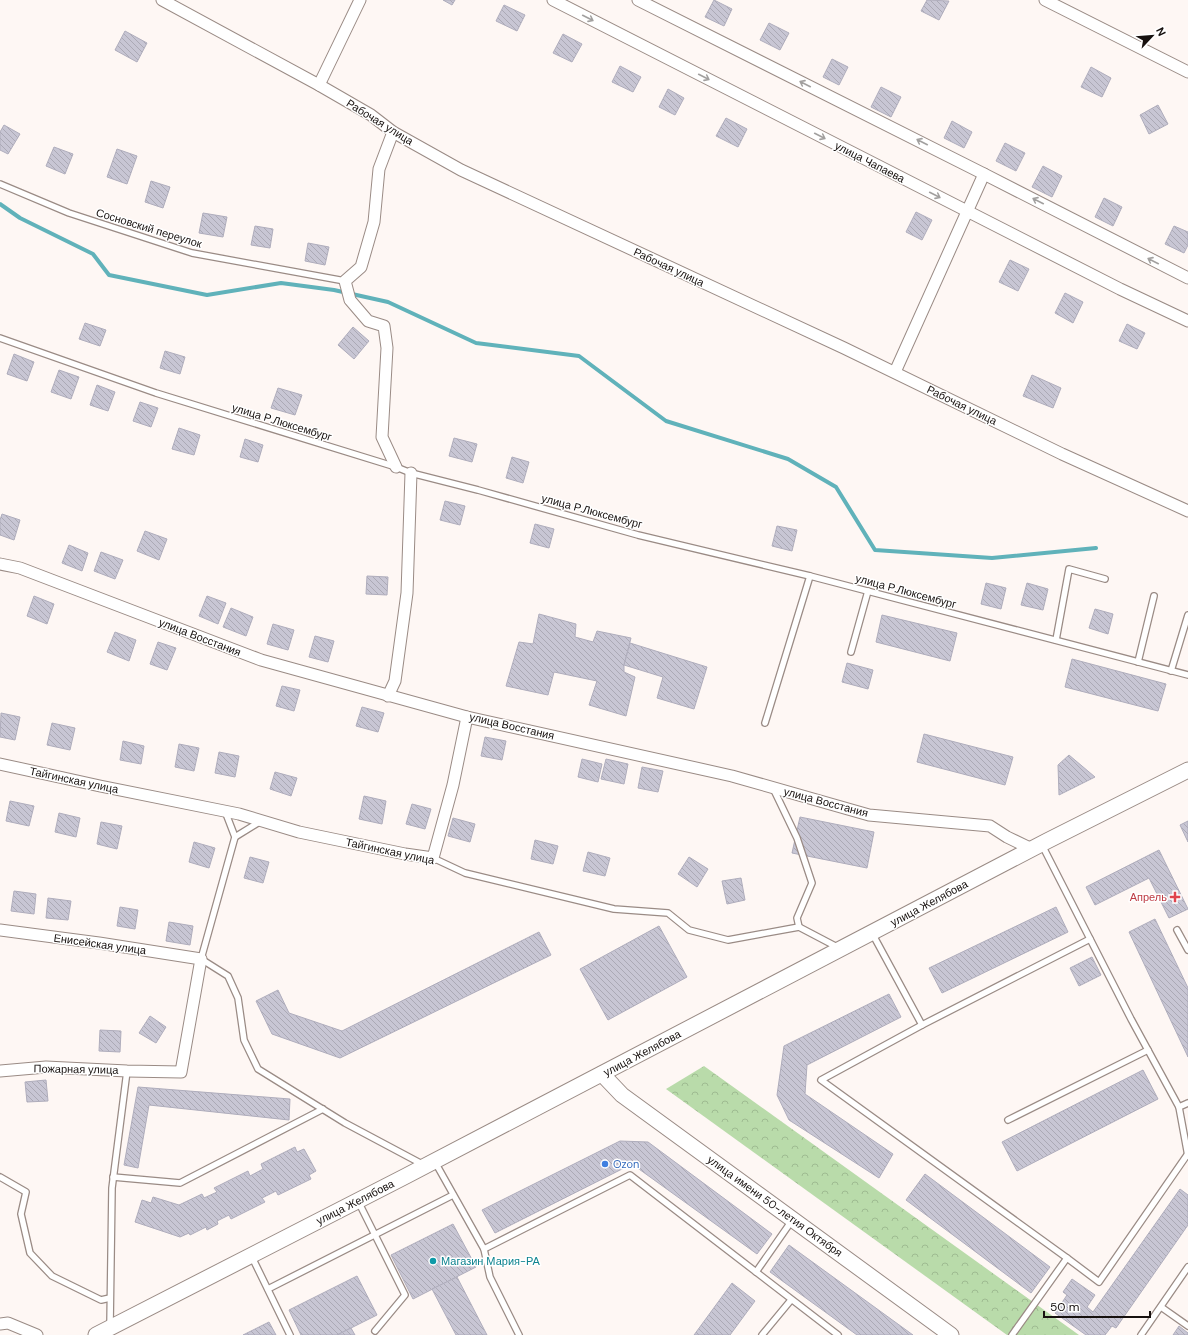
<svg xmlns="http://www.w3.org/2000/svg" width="1188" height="1335" viewBox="0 0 1188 1335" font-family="'DM Sans',sans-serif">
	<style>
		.park { fill: url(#park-crowns) }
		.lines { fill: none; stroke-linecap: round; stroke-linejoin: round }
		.stream { stroke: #60b2ba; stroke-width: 4 }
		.building { fill: url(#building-back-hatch); stroke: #afadbc }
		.lane-casing { stroke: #9a8b85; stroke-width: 8 }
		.street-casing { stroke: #9a8b85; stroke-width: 13 }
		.secondary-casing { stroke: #9a8b85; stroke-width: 17 }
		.lane { stroke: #fff; stroke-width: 5.5 }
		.street { stroke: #fff; stroke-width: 11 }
		.secondary { stroke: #fff; stroke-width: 15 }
		.oneway { stroke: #a2a09f }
		.health-dot { fill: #e0444e; stroke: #fff; stroke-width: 1.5 }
		.shop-dot { fill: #3f7fe0; stroke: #fff; stroke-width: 1.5 }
		.culture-dot { fill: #0f9aa8; stroke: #fff; stroke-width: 1.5 }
		.labels { text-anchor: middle; stroke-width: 3; stroke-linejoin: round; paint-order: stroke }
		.street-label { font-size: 11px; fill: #17110f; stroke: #fff }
		.health-label { font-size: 11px; fill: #be3a42; stroke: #fff; text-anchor: end }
		.shop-label { font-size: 11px; fill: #366cbe; stroke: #fff; text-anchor: start }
		.culture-label { font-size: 11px; fill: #0d838f; stroke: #fff; text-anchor: start }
	</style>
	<defs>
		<pattern id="park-crowns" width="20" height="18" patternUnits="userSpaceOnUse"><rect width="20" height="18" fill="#b9dbaa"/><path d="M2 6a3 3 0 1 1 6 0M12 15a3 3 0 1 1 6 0" fill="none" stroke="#9ebb91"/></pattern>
		<pattern id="building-back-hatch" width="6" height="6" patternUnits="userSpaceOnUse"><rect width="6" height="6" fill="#c8c6d4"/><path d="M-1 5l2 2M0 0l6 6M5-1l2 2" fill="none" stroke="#aba9b5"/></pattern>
	</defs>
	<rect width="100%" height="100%" fill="#fef7f4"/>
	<path class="park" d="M704,1066L1079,1335H1007L666,1089Z"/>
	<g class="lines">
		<path class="stream" d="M0,204L20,218L93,254L109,275L207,295L281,283L334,290L388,302L476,343L579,356L666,421L788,459L836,487L875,550L992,558L1096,548"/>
	</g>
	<g class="building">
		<path d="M443,0H455L452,5Z"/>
		<path d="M714,0L732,9L724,26L705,17Z"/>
		<path d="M927,0L949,1L939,20L921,11Z"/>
		<path d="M504,5L525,15L517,31L496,21Z"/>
		<path d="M769,23L789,33L780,50L760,40Z"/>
		<path d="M125,31L147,43L137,62L115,50Z"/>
		<path d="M563,34L582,44L572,62L553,53Z"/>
		<path d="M832,59L848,67L839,85L823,77Z"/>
		<path d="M620,66L641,77L633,92L612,82Z"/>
		<path d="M1091,67L1111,78L1102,97L1081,87Z"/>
		<path d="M881,87L901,97L891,117L871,107Z"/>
		<path d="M668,89L684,98L675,115L659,107Z"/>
		<path d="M1158,105L1168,124L1149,134L1140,115Z"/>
		<path d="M726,118L747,129L738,147L716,136Z"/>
		<path d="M952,121L972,132L964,148L944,138Z"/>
		<path d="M4,125L20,134L8,154L0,150V132Z"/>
		<path d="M1005,143L1025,153L1016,171L996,161Z"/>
		<path d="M54,147L73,154L65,174L46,166Z"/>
		<path d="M117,149L137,156L127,184L107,177Z"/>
		<path d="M1043,166L1062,176L1052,197L1032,187Z"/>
		<path d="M151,181L170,187L163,208L145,202Z"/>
		<path d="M1104,198L1122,207L1113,226L1095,217Z"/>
		<path d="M916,212L932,220L922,240L906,232Z"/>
		<path d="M203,213L227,217L223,237L199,233Z"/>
		<path d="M255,226L273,229L270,248L251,245Z"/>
		<path d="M1174,226L1188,232V245L1184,253L1165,244Z"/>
		<path d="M308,243L329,247L325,265L305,261Z"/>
		<path d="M1010,260L1029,269L1018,291L999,282Z"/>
		<path d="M1065,293L1083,302L1073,323L1055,313Z"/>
		<path d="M85,323L106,330L100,346L79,339Z"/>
		<path d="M1127,324L1145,333L1137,349L1119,341Z"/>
		<path d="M353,327L369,341L354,359L338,345Z"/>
		<path d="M165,351L185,357L180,374L160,368Z"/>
		<path d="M14,354L34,362L27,381L7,374Z"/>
		<path d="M59,370L79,377L71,399L51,392Z"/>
		<path d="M1032,375L1061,388L1053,408L1023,396Z"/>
		<path d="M97,385L115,392L108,411L90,405Z"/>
		<path d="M278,388L302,395L295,415L271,408Z"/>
		<path d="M140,402L158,408L151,427L133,421Z"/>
		<path d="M179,428L200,435L194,455L172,449Z"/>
		<path d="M454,438L477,444L472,462L449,456Z"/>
		<path d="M245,439L263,445L258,462L240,457Z"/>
		<path d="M512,457L529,462L523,483L506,478Z"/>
		<path d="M445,501L465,506L460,525L440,520Z"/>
		<path d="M2,514L20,520L14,540L0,535V520Z"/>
		<path d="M535,524L554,529L549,548L530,543Z"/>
		<path d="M777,526L797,530L792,551L772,546Z"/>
		<path d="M145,531L167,539L159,560L137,551Z"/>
		<path d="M69,545L88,553L82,571L62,563Z"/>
		<path d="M101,552L123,560L115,579L94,571Z"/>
		<path d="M367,576L388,577L387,595L366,594Z"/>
		<path d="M986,583L1006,588L1001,609L981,604Z"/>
		<path d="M1027,583L1048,589L1043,610L1021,605Z"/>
		<path d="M34,596L54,604L47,624L27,616Z"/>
		<path d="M207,596L226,603L218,624L199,616Z"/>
		<path d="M231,608L253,617L246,636L223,627Z"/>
		<path d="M1095,609L1113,614L1108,634L1089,628Z"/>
		<path d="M539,614L576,624L575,637L593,642L597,631L631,638L624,665V672L635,677L626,716L589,705L597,681L554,672L548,695L506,686L519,642L533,644Z"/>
		<path d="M882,615L957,633L950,661L876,642Z"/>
		<path d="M273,624L294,630L288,650L267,644Z"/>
		<path d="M115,632L136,640L129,661L107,652Z"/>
		<path d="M315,636L334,641L328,662L309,657Z"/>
		<path d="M158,642L176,648L167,670L150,664Z"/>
		<path d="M630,643L707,667L694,709L657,698L663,677L624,665Z"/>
		<path d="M1072,659L1166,684L1158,711L1065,687Z"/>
		<path d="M847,663L873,670L868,689L842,682Z"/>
		<path d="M282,686L300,690L294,711L276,706Z"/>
		<path d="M362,707L384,713L378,732L356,726Z"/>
		<path d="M1,713L20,717L15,740L0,737Z"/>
		<path d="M52,723L75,728L70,750L47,745Z"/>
		<path d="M924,734L1013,757L1005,785L917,762Z"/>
		<path d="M485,737L506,741L502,760L481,756Z"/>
		<path d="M123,741L144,746L141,764L120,760Z"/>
		<path d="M179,744L199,748L194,771L175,767Z"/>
		<path d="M219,752L239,756L235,777L215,773Z"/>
		<path d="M1069,755L1095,777L1059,795L1058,765Z"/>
		<path d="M582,759L602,764L598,782L578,777Z"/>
		<path d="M606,759L628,764L624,784L601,779Z"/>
		<path d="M642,767L663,771L658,792L638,788Z"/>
		<path d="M275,772L297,778L291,796L270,789Z"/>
		<path d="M364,796L386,801L382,824L359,819Z"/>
		<path d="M10,801L34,806L29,826L6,821Z"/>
		<path d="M412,804L431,809L425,829L406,824Z"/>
		<path d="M59,813L80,818L76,837L55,832Z"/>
		<path d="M800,817L874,832L867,868L792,853Z"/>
		<path d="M453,818L475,824L470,842L448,836Z"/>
		<path d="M1188,821V842L1180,825Z"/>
		<path d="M101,822L122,826L117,849L97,844Z"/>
		<path d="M535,840L558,846L553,864L531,859Z"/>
		<path d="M194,842L215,848L209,868L189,862Z"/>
		<path d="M1159,850L1188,909L1169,918L1149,878L1095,905L1086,887Z"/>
		<path d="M588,852L610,858L605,876L583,871Z"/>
		<path d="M250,857L269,862L263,883L244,878Z"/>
		<path d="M689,857L708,869L697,887L678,874Z"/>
		<path d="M741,878L745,900L727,904L722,881Z"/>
		<path d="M14,891L36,894L34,914L11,911Z"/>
		<path d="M48,898L71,901L68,920L46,918Z"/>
		<path d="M120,907L138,910L135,929L117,926Z"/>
		<path d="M1056,907L1068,932L942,993L929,968Z"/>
		<path d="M1155,919L1188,988V1057L1129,932Z"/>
		<path d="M169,922L193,926L190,945L166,941Z"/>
		<path d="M659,926L687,977L608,1020L580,969Z"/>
		<path d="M539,932L551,955L340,1058L272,1034L256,1001L278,990L289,1013L342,1031Z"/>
		<path d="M1092,957L1101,975L1079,986L1070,968Z"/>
		<path d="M889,994L901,1017L807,1065L805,1094L893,1154L879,1178L789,1120L777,1095L784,1046Z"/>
		<path d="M150,1016L166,1027L156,1043L139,1033Z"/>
		<path d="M100,1030L121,1031L120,1052L99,1051Z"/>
		<path d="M1143,1070L1158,1099L1017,1171L1002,1142Z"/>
		<path d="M46,1080L48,1101L27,1102L25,1082Z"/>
		<path d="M138,1087L290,1099L289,1120L149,1105L138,1168L124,1165Z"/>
		<path d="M620,1141L648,1142L772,1234L757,1254L632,1164L495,1233L482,1210Z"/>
		<path d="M295,1147L297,1152L304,1149L316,1171L309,1175L311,1179L278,1195L276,1191L262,1198L265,1202L231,1219L229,1215L217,1221L218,1224L207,1230L206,1227L190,1235L189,1233L180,1237L135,1222L142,1200L151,1203L153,1197L179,1205L202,1194L204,1198L217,1192L214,1188L248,1171L250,1176L263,1169L261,1164Z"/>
		<path d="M925,1174L1050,1267L1031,1293L906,1200Z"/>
		<path d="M1180,1189L1188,1195V1225L1116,1328L1112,1326L1105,1335H1086L1055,1313L1067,1295L1063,1292L1072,1279L1095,1295L1087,1307L1093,1312Z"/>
		<path d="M453,1224L476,1267L413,1299L391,1255Z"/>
		<path d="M789,1245L913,1335H857L770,1272Z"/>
		<path d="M357,1276L377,1315L337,1335H301L289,1310Z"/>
		<path d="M457,1277L487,1335H456L432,1289Z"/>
		<path d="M732,1283L755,1301L730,1335H694Z"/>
		<path d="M269,1322L276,1335H243Z"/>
		<path d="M1179,1326L1188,1333V1335H1173Z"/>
		<path d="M351,1328L355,1335H337Z"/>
	</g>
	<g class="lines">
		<g class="lane-casing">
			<g id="lane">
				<path d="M0,184L69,213L192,253L345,281"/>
				<path d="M0,338L156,393L396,467L411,473L478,490L638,535L810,576L1188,675"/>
				<path d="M1056,640L1069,569L1105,579"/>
				<path d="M851,652L868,591"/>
				<path d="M1138,662L1154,596"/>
				<path d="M1171,671L1188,615"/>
				<path d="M765,723L810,576"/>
				<path d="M773,788L797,838L812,883L797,918L799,927"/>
				<path d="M225,811L235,837L261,821"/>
				<path d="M235,837L201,959L228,976L238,998L244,1040L258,1069L345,1123L422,1164"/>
				<path d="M1042,845L1131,1019L1179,1107"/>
				<path d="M433,858L465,873L614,909L668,913L689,930L728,940L799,927L839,948"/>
				<path d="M1177,930L1188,950"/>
				<path d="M872,933L922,1025"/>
				<path d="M1188,1103L1179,1107L1188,1156"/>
				<path d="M1008,1120L1148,1050"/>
				<path d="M435,1162L484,1249L490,1277L519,1335"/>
				<path d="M0,1177L26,1192L21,1214L30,1253L52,1276L101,1300L110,1298"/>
				<path d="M113,1177L180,1183L323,1109"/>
				<path d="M358,1201L405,1295L375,1331"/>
				<path d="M484,1249L630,1175L838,1335"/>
				<path d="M251,1255L290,1335"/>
				<path d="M1067,1258L821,1080L922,1025L1090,939"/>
				<path d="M756,1272L793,1219"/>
				<path d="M268,1289L453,1195"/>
				<path d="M1161,1307L1188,1326"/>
				<path d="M110,1326L112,1188L127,1071"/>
				<path d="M762,1335L791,1300"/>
				<path d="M1012,1335L1067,1258L1099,1282L1187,1155"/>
				<path d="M1141,1335L1188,1267"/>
			</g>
		</g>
		<g class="street-casing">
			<g id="street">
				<path d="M162,0L319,85L371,115L393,132L461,170L844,348L1062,454L1188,511"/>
				<path d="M553,0L1120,289L1188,321"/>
				<path d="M638,0L984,174L1188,278"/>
				<path d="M1045,0L1188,72"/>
				<path d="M319,85L360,0"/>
				<path d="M393,132L379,169L374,222L361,267L345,281L350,300L368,321L384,326L387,348L382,437L396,467"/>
				<path d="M895,372L984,174"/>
				<path d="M0,564L20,568L261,660L467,717L732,776L869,815L990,826L1007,837L1032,849"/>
				<path d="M388,696L395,681L407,593L411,473"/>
				<path d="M0,764L100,786L239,814L299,832L405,854L433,858L453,785L467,717"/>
				<path d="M0,930L99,943L201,959L181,1072L127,1071L46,1067L0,1071"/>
				<path d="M0,1324L8,1323L37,1335"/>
			</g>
		</g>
		<g class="secondary-casing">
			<g id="secondary">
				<path d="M602,1074L622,1095L951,1335"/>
				<path d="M96,1335L406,1176L1047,841L1188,770"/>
			</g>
		</g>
		<use href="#lane" class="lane"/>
		<use href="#street" class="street"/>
		<use href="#secondary" class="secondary"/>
	</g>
	<defs><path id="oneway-shaft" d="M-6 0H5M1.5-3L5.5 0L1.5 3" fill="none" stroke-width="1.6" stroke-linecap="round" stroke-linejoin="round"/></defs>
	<g class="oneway">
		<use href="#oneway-shaft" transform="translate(588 18) rotate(27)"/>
		<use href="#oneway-shaft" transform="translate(704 77) rotate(27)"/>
		<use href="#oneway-shaft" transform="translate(805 84) rotate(-153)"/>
		<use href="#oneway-shaft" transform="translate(820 136) rotate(27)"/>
		<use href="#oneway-shaft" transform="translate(922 142) rotate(-153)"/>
		<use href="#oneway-shaft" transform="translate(935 195) rotate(27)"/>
		<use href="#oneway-shaft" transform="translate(1038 201) rotate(-153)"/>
		<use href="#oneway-shaft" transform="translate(1153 261) rotate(-153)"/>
	</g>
	<path class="health-dot" d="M1173 891h4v4h4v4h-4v4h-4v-4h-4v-4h4z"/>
	<circle class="shop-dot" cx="605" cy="1164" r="4"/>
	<circle class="culture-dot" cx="433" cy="1261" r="4"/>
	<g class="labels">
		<g class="street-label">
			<text transform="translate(380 122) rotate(32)" y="4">Рабочая улица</text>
			<text transform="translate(870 162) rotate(27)" y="4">улица Чапаева</text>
			<text transform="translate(149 228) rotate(17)" y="4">Сосновский переулок</text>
			<text transform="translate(669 267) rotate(25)" y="4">Рабочая улица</text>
			<text transform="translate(962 405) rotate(26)" y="4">Рабочая улица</text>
			<text transform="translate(282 422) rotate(17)" y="4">улица Р.Люксембург</text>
			<text transform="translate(592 511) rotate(15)" y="4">улица Р.Люксембург</text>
			<text transform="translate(906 591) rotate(15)" y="4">улица Р.Люксембург</text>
			<text transform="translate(200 637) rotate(21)" y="4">улица Восстания</text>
			<text transform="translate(512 726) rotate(13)" y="4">улица Восстания</text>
			<text transform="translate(74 780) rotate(12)" y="4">Тайгинская улица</text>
			<text transform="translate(826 802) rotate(15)" y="4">улица Восстания</text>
			<text transform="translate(390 851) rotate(12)" y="4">Тайгинская улица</text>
			<text transform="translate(929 903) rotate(-28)" y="4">улица Желябова</text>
			<text transform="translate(100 944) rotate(8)" y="4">Енисейская улица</text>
			<text transform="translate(642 1053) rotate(-28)" y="4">улица Желябова</text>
			<text transform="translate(76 1069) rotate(1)" y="4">Пожарная улица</text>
			<text transform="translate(355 1202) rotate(-27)" y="4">улица Желябова</text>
			<text transform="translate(775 1206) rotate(36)" y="4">улица имени 50-летия Октября</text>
		</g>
		<g class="health-label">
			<text x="1167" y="901">Апрель</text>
		</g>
		<g class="shop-label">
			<text x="613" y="1168">Ozon</text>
		</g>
		<g class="culture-label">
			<text x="441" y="1265">Магазин Мария-РА</text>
		</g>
	</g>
	<g transform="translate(1152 36) rotate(64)" stroke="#ffffff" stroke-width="3" paint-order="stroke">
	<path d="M0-3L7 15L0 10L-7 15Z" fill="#17110f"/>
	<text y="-6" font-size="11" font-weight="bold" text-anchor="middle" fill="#17110f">N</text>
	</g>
	<path d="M1044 1311v6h106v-6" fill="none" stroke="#17110f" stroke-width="2"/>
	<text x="1050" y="1311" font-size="12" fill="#17110f" stroke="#ffffff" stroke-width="3" paint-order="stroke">50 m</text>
</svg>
